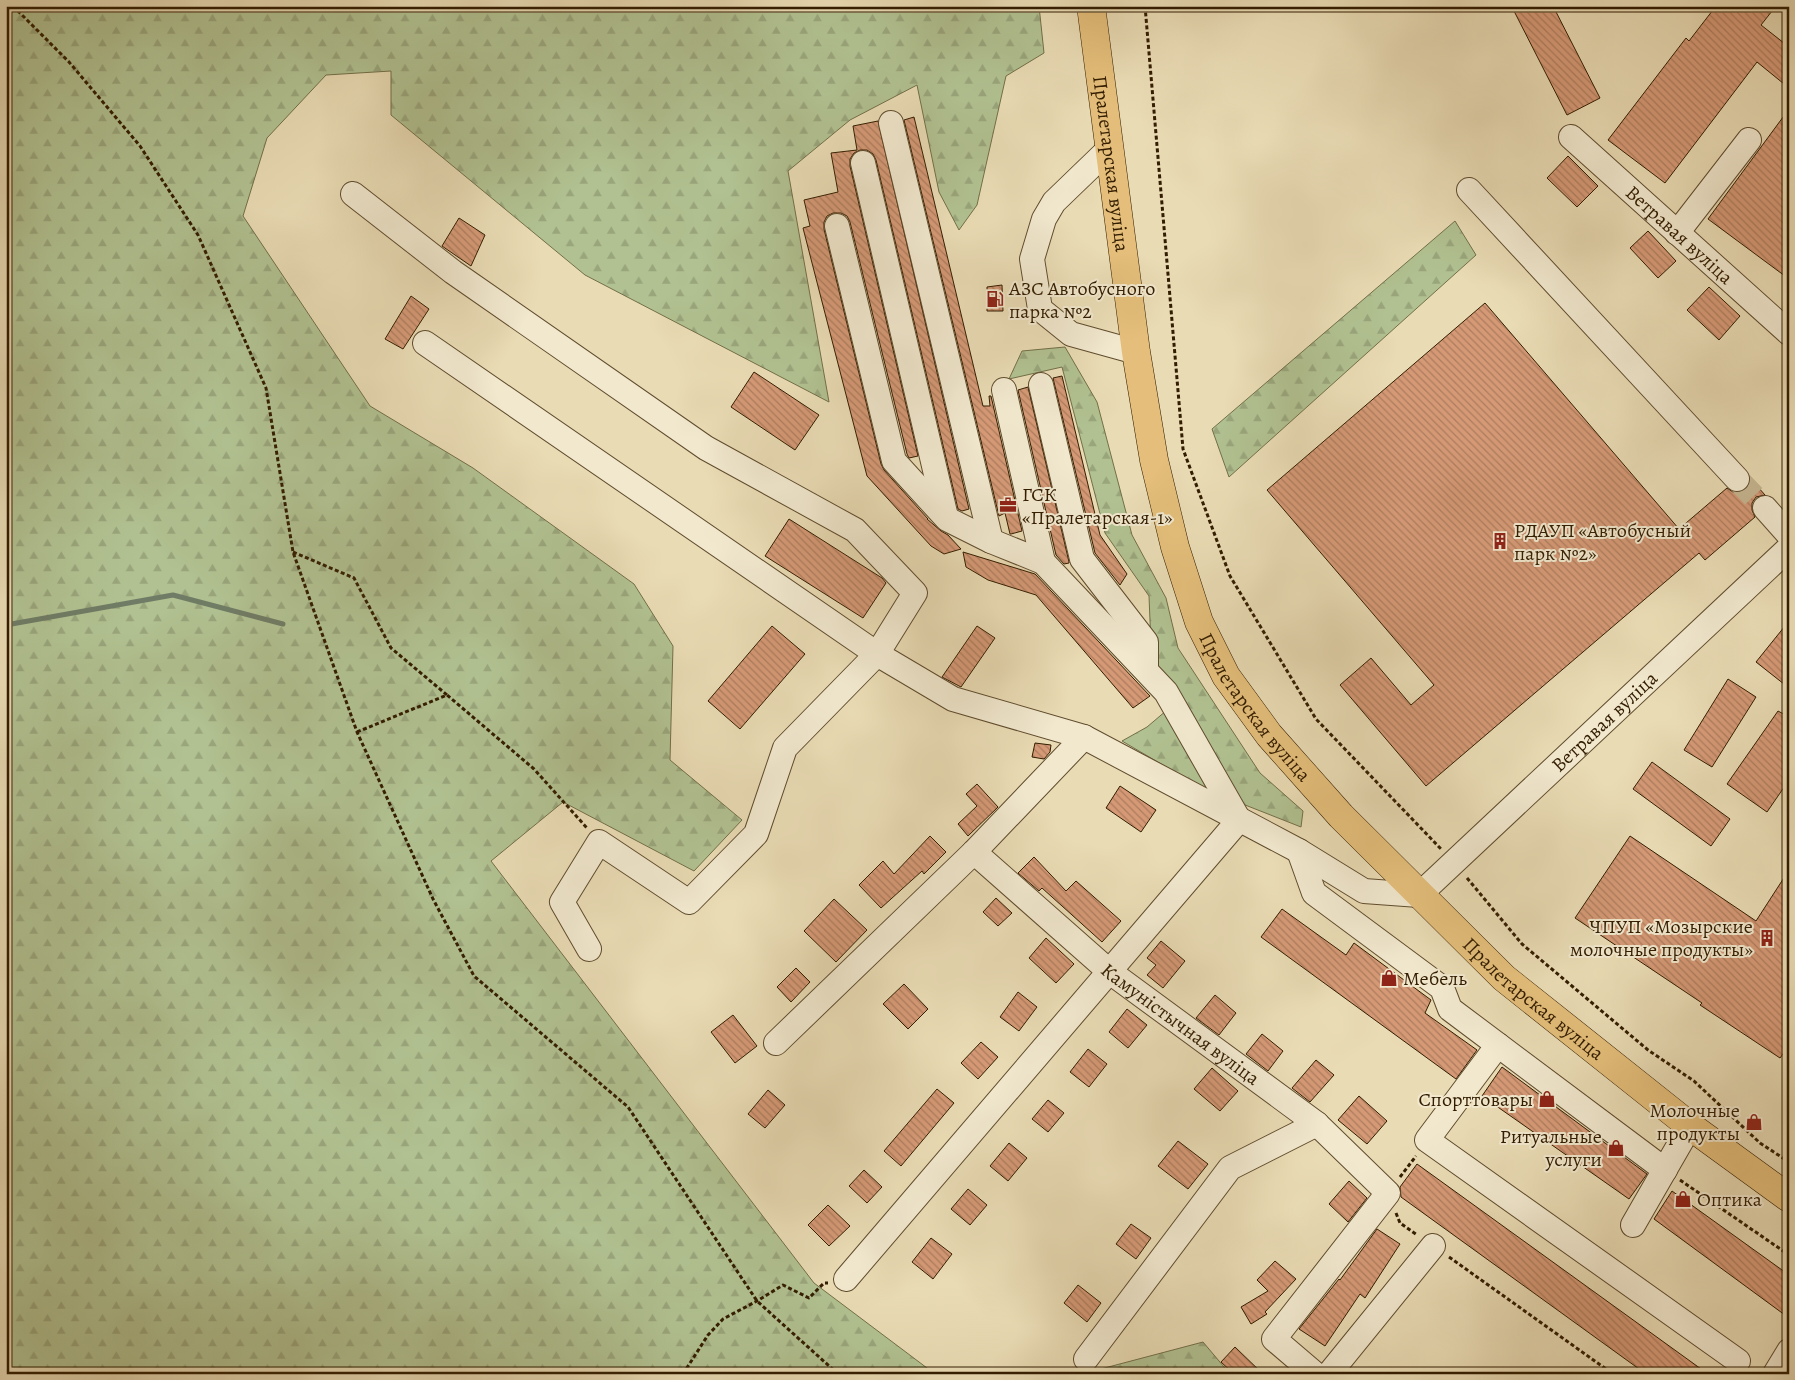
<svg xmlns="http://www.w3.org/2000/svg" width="1795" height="1380" viewBox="0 0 1795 1380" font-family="Alegreya,serif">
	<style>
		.forest { fill: url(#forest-firs); stroke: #726f48 }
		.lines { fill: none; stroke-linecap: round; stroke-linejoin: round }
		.stream { stroke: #707c65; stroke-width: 5 }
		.building { fill: url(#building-back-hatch); stroke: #331d00 }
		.minor-tunnel { stroke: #c5b590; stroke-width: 24; stroke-dasharray: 24 12; stroke-linecap: butt }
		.minor-casing { stroke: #604c2d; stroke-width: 26 }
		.major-casing { stroke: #331d00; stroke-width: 29 }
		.path { stroke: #331d00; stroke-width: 3; stroke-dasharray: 4 2.5; stroke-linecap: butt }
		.minor { stroke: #f1e8ce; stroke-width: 24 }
		.major { stroke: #e4be7a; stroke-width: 28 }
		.labels { text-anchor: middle; stroke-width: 4; stroke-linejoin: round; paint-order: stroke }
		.street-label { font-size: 20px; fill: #331d00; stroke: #f1e8ce }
		.poi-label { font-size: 20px; fill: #331d00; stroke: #f1e8ce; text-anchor: start }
	</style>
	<defs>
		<pattern id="forest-firs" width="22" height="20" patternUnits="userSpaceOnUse" patternTransform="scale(1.25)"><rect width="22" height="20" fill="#b1c191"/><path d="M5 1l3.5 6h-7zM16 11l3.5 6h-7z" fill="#99a57b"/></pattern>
		<pattern id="building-back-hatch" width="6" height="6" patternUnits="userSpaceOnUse" patternTransform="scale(1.25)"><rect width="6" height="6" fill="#d59976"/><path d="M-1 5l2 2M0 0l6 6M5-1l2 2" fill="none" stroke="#ad7c5e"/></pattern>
	</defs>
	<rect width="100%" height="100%" fill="#e9dbb4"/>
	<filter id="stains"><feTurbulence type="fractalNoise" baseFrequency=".004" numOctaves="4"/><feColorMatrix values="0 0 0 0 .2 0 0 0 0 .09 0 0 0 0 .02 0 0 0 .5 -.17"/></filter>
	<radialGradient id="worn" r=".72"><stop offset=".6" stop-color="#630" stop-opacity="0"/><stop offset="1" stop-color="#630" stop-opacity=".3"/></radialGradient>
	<g class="forest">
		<path d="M6,6H1039L1044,53L1006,76L977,205L959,230L939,192L917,85L850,120L788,171L829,402L585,275L391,115V71L326,75L267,138L243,216L370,406L473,468L634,584L673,646L670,760L742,820L694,871L563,802L491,861L814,1283L935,1374H6Z"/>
		<path d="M1455,221L1476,255L1229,477L1212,429Z"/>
		<path d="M1065,347L1097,402L1132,535L1166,598L1178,648L1260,773L1303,811L1301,827L1202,788L1122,741L1147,727L1180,699L1152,670L1149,596L1105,533L1062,367L1009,379L1022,351Z"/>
		<path d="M1203,1342L1230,1374H1096L1097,1370Z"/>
	</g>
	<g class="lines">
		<path class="stream" d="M6,625L173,595L283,624"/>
	</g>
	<g class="building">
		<path d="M1523,6H1553L1600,98L1567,115L1514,11Z"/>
		<path d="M1716,6H1776L1761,25L1789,47V88L1757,62L1665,183L1608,140L1686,38L1689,41Z"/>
		<path d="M1789,109V279L1708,219Z"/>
		<path d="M914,117L983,406H990L989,396H991L1022,531L1011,534H1010L1005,513L999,516L904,120Z"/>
		<path d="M878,121L969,509L962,511L958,509L876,160L873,154L867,150H860L854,153L850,159V166L918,456L909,458L907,454L850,222L847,216L841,213H833L827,216L824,222V229L881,464L884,470L928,519H927L941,531L948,535L961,549L944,554L931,546L867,476L803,228L810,226L804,200L838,192L831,153L857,150L853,126Z"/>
		<path d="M1568,156L1598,186L1577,207L1547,178Z"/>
		<path d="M459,218L485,235L471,266L442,246Z"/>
		<path d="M1648,231L1676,261L1658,278L1630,248Z"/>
		<path d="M1002,285L1003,311H987V287Z"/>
		<path d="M1709,287L1740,316L1719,340L1687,310Z"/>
		<path d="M411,296L429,309L403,349L385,339Z"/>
		<path d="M1485,303L1679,529L1727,488L1733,492H1741L1746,489L1750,484V478L1765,495L1756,497L1752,503V510L1755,517L1705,560L1699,553L1426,786L1340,685L1371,658L1411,705L1434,685L1267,490Z"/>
		<path d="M754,372L819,415L795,450L731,407Z"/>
		<path d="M1062,376L1100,535L1127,574L1120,585L1095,553L1053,378Z"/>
		<path d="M1028,387L1069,562V563L1064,564L1056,555L1018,390Z"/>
		<path d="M789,519L882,578L886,583L863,618L765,556Z"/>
		<path d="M963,552L1035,574L1150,696L1133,708L1036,595L988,580L966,567Z"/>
		<path d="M1789,621V688L1756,662Z"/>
		<path d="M772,626L805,654L740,729L708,701Z"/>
		<path d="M977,626L995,638L961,687L942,677Z"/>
		<path d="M1728,679L1756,697L1712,767L1684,750Z"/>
		<path d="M1778,711L1789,717V780L1767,812L1727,784Z"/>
		<path d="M1035,743L1051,745L1050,752L1044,759L1032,757Z"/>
		<path d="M1652,762L1730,819L1711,846L1633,789Z"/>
		<path d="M977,784L998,807L968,836L958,824L977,806L966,794Z"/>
		<path d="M1120,786L1156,810L1141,832L1106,808Z"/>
		<path d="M930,836L946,852L924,874L922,871L881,908L859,885L883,861L894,874Z"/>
		<path d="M1630,836L1756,921L1789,870V1046L1780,1058L1700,1005L1702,1003L1575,918Z"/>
		<path d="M1034,857L1066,891L1076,881L1121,921L1102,942L1042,888L1039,891L1018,873Z"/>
		<path d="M996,898L1012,913L998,926L983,912Z"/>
		<path d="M834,899L867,930L836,962L804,931Z"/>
		<path d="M1282,909L1346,955L1354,943L1431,1000L1425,1013L1477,1050L1456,1079L1261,937Z"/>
		<path d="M1046,938L1074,964L1056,983L1029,958Z"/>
		<path d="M1161,941L1185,961L1163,988L1147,975L1156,965L1147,958Z"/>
		<path d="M796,968L810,982L791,1002L777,987Z"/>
		<path d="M904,984L928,1009L908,1029L883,1004Z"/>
		<path d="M1018,992L1037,1007L1019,1031L1000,1017Z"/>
		<path d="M1215,995L1236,1013L1219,1035L1196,1018Z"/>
		<path d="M1127,1009L1147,1025L1128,1048L1109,1032Z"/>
		<path d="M733,1015L757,1046L735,1063L711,1032Z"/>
		<path d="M1262,1034L1283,1051L1268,1071L1246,1054Z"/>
		<path d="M981,1042L998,1057L978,1079L961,1063Z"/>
		<path d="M1088,1049L1107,1064L1089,1087L1070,1072Z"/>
		<path d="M1316,1060L1334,1075L1310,1102L1292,1088Z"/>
		<path d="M1502,1067L1647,1174L1629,1199L1482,1096Z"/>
		<path d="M1212,1068L1238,1091L1220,1111L1194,1089Z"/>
		<path d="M937,1089L954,1103L901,1166L884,1151Z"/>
		<path d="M768,1090L785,1105L765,1128L748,1114Z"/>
		<path d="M1359,1096L1387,1121L1367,1144L1338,1120Z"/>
		<path d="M1048,1100L1064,1113L1048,1132L1032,1119Z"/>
		<path d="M1178,1141L1208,1164L1188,1189L1158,1166Z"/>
		<path d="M1009,1143L1027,1158L1008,1181L990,1166Z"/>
		<path d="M1417,1164L1708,1374H1646L1401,1197L1400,1187Z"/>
		<path d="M864,1170L882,1187L867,1203L849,1186Z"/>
		<path d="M1349,1181L1367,1198L1348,1222L1329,1204Z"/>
		<path d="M968,1189L987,1205L970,1225L951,1209Z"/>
		<path d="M1672,1191L1789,1275V1318L1654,1219Z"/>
		<path d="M828,1205L850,1226L829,1246L808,1225Z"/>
		<path d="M1131,1224L1151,1238L1136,1259L1116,1244Z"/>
		<path d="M1377,1229L1400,1244L1365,1298L1360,1294L1325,1346L1299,1329L1339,1279L1340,1280Z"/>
		<path d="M931,1238L952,1254L933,1279L912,1262Z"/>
		<path d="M1275,1261L1296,1279L1265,1312L1267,1314L1251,1324L1241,1307L1268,1291L1257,1280Z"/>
		<path d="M1078,1285L1101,1303L1087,1322L1064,1303Z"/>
		<path d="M1235,1347L1263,1374H1234L1221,1362Z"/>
	</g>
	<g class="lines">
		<path class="minor-tunnel" d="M1737,479L1765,508"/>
		<g class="minor-casing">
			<g id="minor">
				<path d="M891,123L991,541"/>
				<path id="s1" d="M1571,137L1789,333"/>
				<path d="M1110,148L1054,202L1044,219L1032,259L1040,309L1071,334L1136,352"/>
				<path d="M863,163L946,517"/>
				<path d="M1469,190L1737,479"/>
				<path d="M353,194L453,272L706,448L855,530L915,593L877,654L425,343"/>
				<path d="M837,226L894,461L947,519L991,541L1043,562L1166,692L1239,820"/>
				<path d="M1677,233L1749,140"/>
				<path d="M1041,385L1082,559L1146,642V670"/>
				<path d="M1004,390L1043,562"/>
				<path d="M1765,508L1789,535"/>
				<path d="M1299,851L1314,893L1442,988L1450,1009L1665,1170"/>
				<path id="s2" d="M974,852L1110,972L1317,1124L1388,1193L1274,1339L1315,1374"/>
				<path id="s3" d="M589,949L562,902L599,842L689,902L756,834L785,748L877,654L953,699L1084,737L1299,851L1364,891L1419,895L1789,548"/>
				<path d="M776,1043L974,852L1084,737"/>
				<path d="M1498,1045L1427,1140L1738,1361"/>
				<path d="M1633,1225L1690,1126"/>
				<path d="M846,1279L1239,820"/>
				<path d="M1086,1359L1230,1168L1317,1124"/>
				<path d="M1329,1374L1433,1246"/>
				<path d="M1775,1374L1789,1351"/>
			</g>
		</g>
		<g class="major-casing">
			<g id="major">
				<path id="s4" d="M1091,6L1136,352L1154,460L1175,547L1199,622L1226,676L1269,735L1341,816L1504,978L1690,1126L1789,1198"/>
			</g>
		</g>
		<g class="path">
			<path d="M13,6L69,62L140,146L198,235L266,388L293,552L357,732L433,899L474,976L628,1107L757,1301L838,1374"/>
			<path d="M1145,6L1183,449L1230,576L1316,719L1441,849"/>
			<path d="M293,552L354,578L391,648L447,695"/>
			<path d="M357,732L447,695L534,769L587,828"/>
			<path d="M1467,878L1522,944L1648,1050L1694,1081L1760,1143L1789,1162"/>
			<path d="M1400,1177L1416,1156"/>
			<path d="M1680,1180L1789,1255"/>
			<path d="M1396,1213L1400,1223L1417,1235"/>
			<path d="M1449,1257L1613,1374"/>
			<path d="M683,1374L708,1335L723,1319L757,1301L783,1285L809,1298L824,1283H828"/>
		</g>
		<use href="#minor" class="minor"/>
		<use href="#major" class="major"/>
	</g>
	<defs>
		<g id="fuel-bare" transform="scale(1.35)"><path d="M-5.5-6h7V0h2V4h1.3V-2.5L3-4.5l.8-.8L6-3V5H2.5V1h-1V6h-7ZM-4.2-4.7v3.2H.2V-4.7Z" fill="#8f2418" stroke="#f1e8ce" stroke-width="2.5" paint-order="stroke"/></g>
		<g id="office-bare" transform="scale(1.35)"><path d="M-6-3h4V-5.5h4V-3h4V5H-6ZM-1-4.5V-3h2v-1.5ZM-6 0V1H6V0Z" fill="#8f2418" stroke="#f1e8ce" stroke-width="2.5" paint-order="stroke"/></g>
		<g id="building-bare" transform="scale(1.35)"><path d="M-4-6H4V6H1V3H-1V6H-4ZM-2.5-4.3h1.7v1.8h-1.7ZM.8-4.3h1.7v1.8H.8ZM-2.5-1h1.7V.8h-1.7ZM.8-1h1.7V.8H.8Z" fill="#8f2418" stroke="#f1e8ce" stroke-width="2.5" paint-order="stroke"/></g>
		<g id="shop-bare" transform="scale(1.35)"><path d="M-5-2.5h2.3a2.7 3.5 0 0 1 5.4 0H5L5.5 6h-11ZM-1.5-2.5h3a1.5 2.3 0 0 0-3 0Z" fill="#8f2418" stroke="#f1e8ce" stroke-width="2.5" paint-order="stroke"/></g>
	</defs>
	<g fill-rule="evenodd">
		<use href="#fuel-bare" x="995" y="299"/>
		<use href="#office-bare" x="1008" y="505"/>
		<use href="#building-bare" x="1500" y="541"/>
		<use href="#building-bare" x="1767" y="938"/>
		<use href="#shop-bare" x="1389" y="978"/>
		<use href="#shop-bare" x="1547" y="1099"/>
		<use href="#shop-bare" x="1754" y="1122"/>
		<use href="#shop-bare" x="1616" y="1148"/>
		<use href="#shop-bare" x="1683" y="1199"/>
	</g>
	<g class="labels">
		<g class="street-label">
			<text dy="7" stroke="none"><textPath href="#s4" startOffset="159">Пралетарская вуліца</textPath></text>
			<text dy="7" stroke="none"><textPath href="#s1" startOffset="146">Ветравая вуліца</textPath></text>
			<text dy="7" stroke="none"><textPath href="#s4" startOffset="729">Пралетарская вуліца</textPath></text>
			<text dy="7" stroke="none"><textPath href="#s3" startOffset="1404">Ветравая вуліца</textPath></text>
			<text dy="7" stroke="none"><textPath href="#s4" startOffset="1134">Пралетарская вуліца</textPath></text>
			<text dy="7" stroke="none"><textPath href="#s2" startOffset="269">Камуністычная вуліца</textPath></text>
		</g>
		<g class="poi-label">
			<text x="1009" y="295">АЗС Автобусного<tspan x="1009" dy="23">парка №2</tspan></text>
			<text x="1022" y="501">ГСК<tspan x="1022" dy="23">«Пралетарская-1»</tspan></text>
			<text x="1514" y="537">РДАУП «Автобусный<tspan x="1514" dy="23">парк №2»</tspan></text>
			<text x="1753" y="933" text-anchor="end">ЧПУП «Мозырские<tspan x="1753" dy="23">молочные продукты»</tspan></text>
			<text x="1403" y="985">Мебель</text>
			<text x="1533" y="1106" text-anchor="end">Спорттовары</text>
			<text x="1740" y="1117" text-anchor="end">Молочные<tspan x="1740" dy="23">продукты</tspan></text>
			<text x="1602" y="1143" text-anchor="end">Ритуальные<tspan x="1602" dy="23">услуги</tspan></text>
			<text x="1697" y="1206">Оптика</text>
		</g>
	</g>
	<rect width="1795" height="1380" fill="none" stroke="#e9dbb4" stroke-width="25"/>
	<rect x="8" y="8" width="1780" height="1365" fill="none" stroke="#331d00" stroke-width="2.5"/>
	<rect x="12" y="12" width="1770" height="1355" fill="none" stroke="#331d00"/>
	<rect width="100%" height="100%" filter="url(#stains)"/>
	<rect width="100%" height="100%" fill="url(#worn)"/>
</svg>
